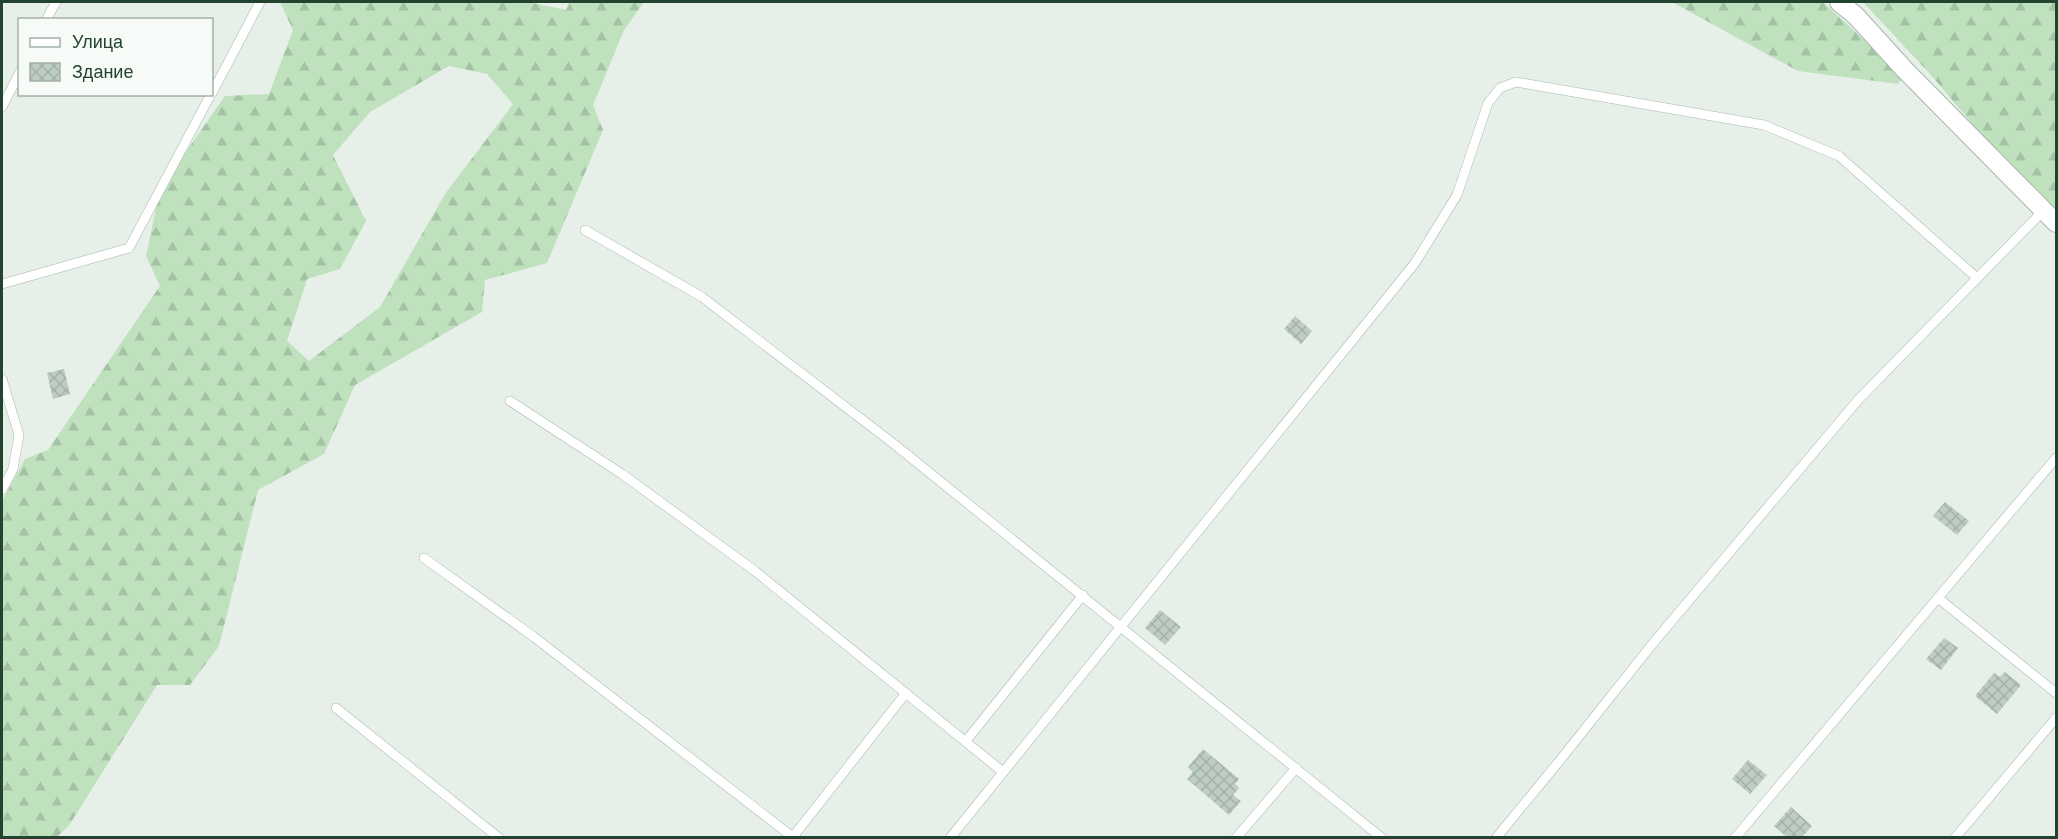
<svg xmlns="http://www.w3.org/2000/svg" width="2058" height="839" viewBox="0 0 2058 839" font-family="'Work Sans',sans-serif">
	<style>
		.forest { fill: url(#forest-firs); fill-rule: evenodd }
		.building { fill: url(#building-cross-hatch) }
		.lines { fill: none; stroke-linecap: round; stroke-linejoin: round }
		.lane-casing { stroke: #a8b8ad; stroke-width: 10 }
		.street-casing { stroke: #a8b8ad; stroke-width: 20 }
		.lane { stroke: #fff; stroke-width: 9 }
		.street { stroke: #fff; stroke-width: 18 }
	</style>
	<defs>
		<pattern id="forest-firs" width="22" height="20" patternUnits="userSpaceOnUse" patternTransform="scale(1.5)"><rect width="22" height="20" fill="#bfe1be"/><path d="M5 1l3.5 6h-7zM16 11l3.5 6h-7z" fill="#a4c2a4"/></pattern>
		<pattern id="building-cross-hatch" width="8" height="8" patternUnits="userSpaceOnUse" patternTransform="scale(1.5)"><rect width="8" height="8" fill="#becdc3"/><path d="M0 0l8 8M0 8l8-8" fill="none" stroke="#a3b1a8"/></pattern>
	</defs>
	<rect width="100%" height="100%" fill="#e6efe8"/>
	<g class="forest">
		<path d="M280,2H528L566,10L570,2H644L624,30L593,105L603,130L547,263L485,280L482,312L355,385L324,454L258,490L219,646L190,685H157L70,824L57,837L2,838V501L25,459L48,450L160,286L146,256L160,189L225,96L269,94L293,30ZM449,66L487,74L513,104L445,194L380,307L309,361L287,341L307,279L340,269L366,221L333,155L370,112Z"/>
		<path d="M1672,2H1823L1904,77L1898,84L1798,71Z"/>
		<path d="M1863,2H2056V223L1931,75Z"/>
	</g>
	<g class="building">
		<path d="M1295,316L1312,331L1301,344L1284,329Z"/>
		<path d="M64,369L70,394L53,399L47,373Z"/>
		<path d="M1945,502L1969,521L1957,535L1933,516Z"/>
		<path d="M1160,610L1181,627L1165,645L1145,628Z"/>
		<path d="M1944,638L1958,648L1941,670L1926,659Z"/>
		<path d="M2005,672L2021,685L1997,714L1975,696L1994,673L2000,677Z"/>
		<path d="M1203,749L1239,779L1235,784L1239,788L1233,795L1241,801L1229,815L1187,779L1193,772L1188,767Z"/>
		<path d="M1748,760L1767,775L1750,794L1732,779Z"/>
		<path d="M1791,807L1812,826L1802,837H1787L1774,826Z"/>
	</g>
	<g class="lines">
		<g class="lane-casing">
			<g id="lane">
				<path d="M46,20L56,2"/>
				<path d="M212,93L260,2"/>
				<path d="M2,107L20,72"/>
				<path d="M585,230L702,297L894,444L1382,838"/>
				<path d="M2,284L129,248L211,94"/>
				<path d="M2,379L19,435L13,469L2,490"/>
				<path d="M510,401L622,474L755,571L1003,772"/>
				<path d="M424,558L534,637L794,838"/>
				<path d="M1938,598L2056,693"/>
				<path d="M336,708L499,838"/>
				<path d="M966,741L1083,595"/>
				<path d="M792,838L906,693"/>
				<path d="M950,838L1415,263L1457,195L1488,103L1500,88L1516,82L1764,125L1839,156L1977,278"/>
				<path d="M1236,838L1296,768"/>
				<path d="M1496,838L1561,759L1654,642L1858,400L2044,210"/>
				<path d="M1735,838L2056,458"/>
				<path d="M1955,838L2056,718"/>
			</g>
		</g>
		<g class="street-casing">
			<path id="street" d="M1839,2L1856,16L1904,69L2056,223"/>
		</g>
		<use href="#lane" class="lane"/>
		<use href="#street" class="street"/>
	</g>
	<rect width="2058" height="839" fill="none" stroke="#234331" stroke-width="6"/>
	<rect x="18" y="18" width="195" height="78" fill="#f7fbf8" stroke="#a2b1a8" stroke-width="1.5"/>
	<rect x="30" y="38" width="30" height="9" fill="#ffffff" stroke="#a2b1a8" stroke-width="1.5"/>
	<text x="72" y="48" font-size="18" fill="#234331">Улица</text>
	<rect x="30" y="63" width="30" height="18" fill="url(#building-cross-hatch)" stroke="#a2b1a8" stroke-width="1.5"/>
	<text x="72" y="78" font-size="18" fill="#234331">Здание</text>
</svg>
